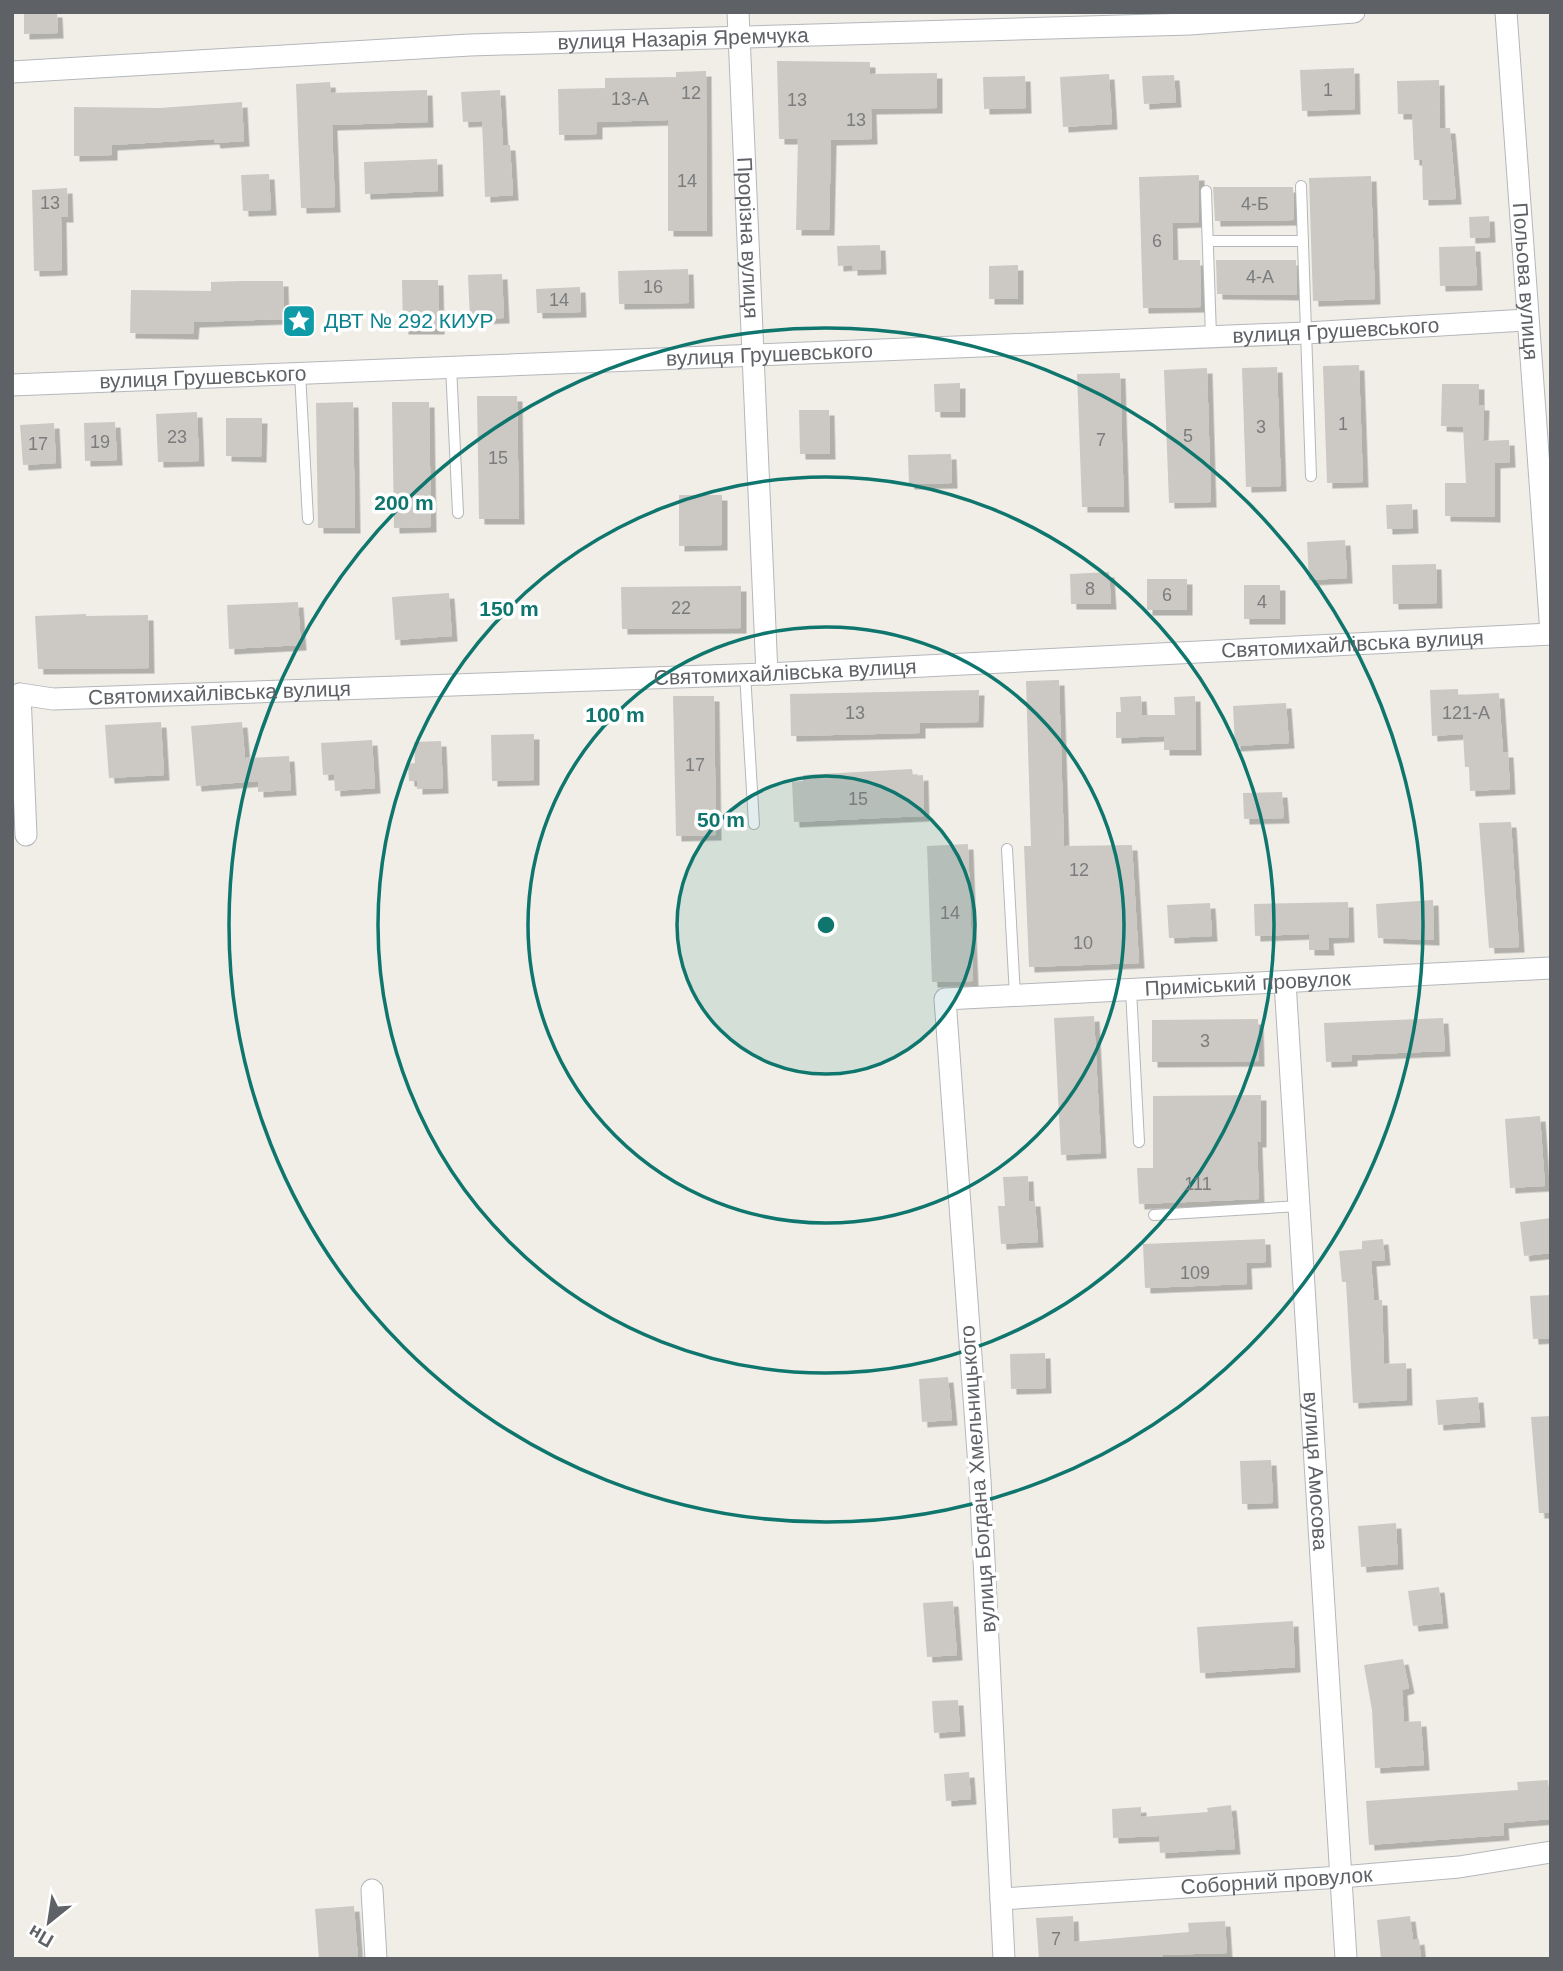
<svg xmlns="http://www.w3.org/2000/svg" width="1563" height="1971" viewBox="0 0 1563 1971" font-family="Helvetica,sans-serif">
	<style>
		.building { fill: #ccc9c4; filter: url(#shadow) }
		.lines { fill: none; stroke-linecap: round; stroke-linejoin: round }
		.service-casing { stroke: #b4b7bb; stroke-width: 12 }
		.minor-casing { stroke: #b4b7bb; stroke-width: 23 }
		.service { stroke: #fff; stroke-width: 10 }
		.minor { stroke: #fff; stroke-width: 21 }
		.ring { fill: none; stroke: #0f766e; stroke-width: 3.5 }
		.labels { text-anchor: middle; stroke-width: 7; stroke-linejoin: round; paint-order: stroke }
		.number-label { font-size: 18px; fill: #7a7c7e }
		.street-label { font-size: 21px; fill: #5e6267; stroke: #fff }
		.culture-label { font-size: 21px; fill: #0d838f; stroke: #fff; text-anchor: start }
		.centre { fill: #0f766e; stroke: #fff; stroke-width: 3.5 }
		.ring-label { font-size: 21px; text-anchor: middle; font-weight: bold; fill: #0f766e; stroke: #fff; stroke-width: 7; stroke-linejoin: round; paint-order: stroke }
	</style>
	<defs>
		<filter id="shadow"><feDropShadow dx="5.5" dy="5.5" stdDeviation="0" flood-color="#0004"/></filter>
	</defs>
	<rect width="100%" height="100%" fill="#f0eee7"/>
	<g class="building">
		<path d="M24,12H57L58,33L24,34Z"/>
		<path d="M777,61L870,62V74L937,73V108L871,109L872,139L831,140L829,230H796L798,139H779Z"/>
		<path d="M1354,68L1355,109L1302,111L1300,70Z"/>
		<path d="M706,71L707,231H668V120L597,122V134L559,135L558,89L605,88V78L676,77V72Z"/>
		<path d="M1109,74L1112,124L1063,127L1060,77Z"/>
		<path d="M1174,75L1176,102L1144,104L1142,76Z"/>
		<path d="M1025,76L1026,108L984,109L983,77Z"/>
		<path d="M1439,80L1440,128H1450L1456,199L1423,200L1422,160H1414L1412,114H1398L1397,81Z"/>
		<path d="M330,82L331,93L427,90L428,122L332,125L335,207L301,208L296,84Z"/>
		<path d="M500,90L503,145H510L513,195L485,197L482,121L463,122L461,92Z"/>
		<path d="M242,102L244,141L215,143L214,139L112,145V155L74,156V107L160,108Z"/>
		<path d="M437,159L438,191L365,194L364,162Z"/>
		<path d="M269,174L271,210L243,211L241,175Z"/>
		<path d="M1199,175V222L1172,223L1173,260H1200L1201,307L1143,308L1139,177Z"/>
		<path d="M1371,176L1375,299L1313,301L1309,178Z"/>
		<path d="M1213,187H1293L1294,220L1215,221Z"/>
		<path d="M67,188L68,217H61L62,270L34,271L32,190Z"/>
		<path d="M1489,216L1490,237L1470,238L1469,217Z"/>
		<path d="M880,245L881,269L852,270V265L838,266L837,246Z"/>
		<path d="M1475,246L1477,285L1440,286L1439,247Z"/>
		<path d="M1216,260H1296L1297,295L1217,294Z"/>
		<path d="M1018,265V299H989V266Z"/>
		<path d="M688,269L689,303L619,304L618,271Z"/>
		<path d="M502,274L504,318L470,319L468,275Z"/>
		<path d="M402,280H438L439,329H403Z"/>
		<path d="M241,281H283L284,319L194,322L193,334L130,333L131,290L211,291V282Z"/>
		<path d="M580,287L581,312L537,313L536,289Z"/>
		<path d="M1359,365L1363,482L1327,483L1323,366Z"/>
		<path d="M1277,367L1281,486L1246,487L1242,368Z"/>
		<path d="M1207,368L1211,502L1169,503L1164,370Z"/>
		<path d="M1120,373L1124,507H1082L1077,374Z"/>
		<path d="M960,383V412H935L934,384Z"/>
		<path d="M1442,384H1479V405H1484L1483,441L1509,440L1510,462L1495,463V517L1445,516V483H1466L1463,427L1441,426Z"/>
		<path d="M477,396H517L519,519H479Z"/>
		<path d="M353,402L355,528H318L316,403Z"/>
		<path d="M392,402H429L431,527L394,528Z"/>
		<path d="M799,410H829L830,454H800Z"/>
		<path d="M197,412L199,461L158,462L156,414Z"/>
		<path d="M226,418H262L261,457L226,456Z"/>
		<path d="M115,422L117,460L85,461L84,423Z"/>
		<path d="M54,423L56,463L23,465L20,425Z"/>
		<path d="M951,454L952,483L909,484L908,455Z"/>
		<path d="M679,495H722V545L679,546Z"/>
		<path d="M1412,504L1413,528L1387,529L1386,505Z"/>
		<path d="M1345,540L1347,578L1309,580L1307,542Z"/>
		<path d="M1436,564L1437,603L1393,604L1392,565Z"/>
		<path d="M1109,572L1111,604H1071L1070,574Z"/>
		<rect x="1147" y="579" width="40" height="31"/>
		<rect x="1244" y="585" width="36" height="34"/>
		<path d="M741,586V628L622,629L621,587Z"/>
		<path d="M449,593L452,636L395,640L392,597Z"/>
		<path d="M298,602L301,645L229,649L227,605Z"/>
		<path d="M86,614V616L148,615L149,668L38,669L35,616Z"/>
		<path d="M1059,680L1064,846L1132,845L1139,963L1029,967L1024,846H1031L1026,681Z"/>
		<path d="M1458,689V695L1499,693L1503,752H1508L1510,789L1470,791L1469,767H1465L1463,734L1432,736L1430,690Z"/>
		<path d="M979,690L978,722L920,723V733L791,736L790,694Z"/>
		<path d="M673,696H714L716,835L676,836Z"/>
		<path d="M1141,696L1142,715H1175L1174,697L1195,696L1196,750H1164V736L1116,738V712H1121L1120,697Z"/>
		<path d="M1286,703L1289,743L1235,746L1233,706Z"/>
		<path d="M161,722L164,775L109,778L105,725Z"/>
		<path d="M242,722L245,758L289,756L291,790L258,792V781L196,786L191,726Z"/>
		<path d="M534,734V780L492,781L491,735Z"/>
		<path d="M372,740L375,788L335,791L334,774L323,775L321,743Z"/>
		<path d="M441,741L443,788L417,789V781H409L408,764L415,763L414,742Z"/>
		<path d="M912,769L913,776L923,775L924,816L794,822L792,782L803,781V775Z"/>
		<path d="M1282,792L1284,818L1244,819L1243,793Z"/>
		<path d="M1511,822L1519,947L1489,948L1479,823Z"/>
		<path d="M968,844L973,981L932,982L927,846Z"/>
		<path d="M1433,900L1434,940L1378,938L1376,904Z"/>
		<path d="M1348,902L1349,937L1328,938L1329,950H1309V934L1255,936L1254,904Z"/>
		<path d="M1210,903L1212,936L1169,938L1167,905Z"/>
		<path d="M1094,1016L1101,1153L1061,1155L1054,1018Z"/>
		<path d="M1443,1018L1445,1051L1352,1055V1061L1326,1062L1324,1023Z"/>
		<path d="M1258,1019L1259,1061L1152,1062V1020Z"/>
		<path d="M1261,1095V1142H1257L1259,1199L1139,1204L1137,1168H1153V1096Z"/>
		<path d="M1540,1116L1545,1186L1510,1188L1505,1119Z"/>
		<path d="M1028,1176L1029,1201H1035L1038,1242L1001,1244L998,1206H1005L1003,1177Z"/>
		<path d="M1551,1218V1253L1524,1256L1520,1222Z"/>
		<path d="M1265,1239L1266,1262L1246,1263L1247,1284L1145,1288L1143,1244Z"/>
		<path d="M1383,1239L1385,1260L1371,1261L1374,1300H1382L1384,1364L1406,1363L1407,1400L1353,1403L1346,1282H1342L1339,1251L1362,1249V1241Z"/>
		<path d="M1551,1295V1338L1533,1339L1530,1296Z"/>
		<path d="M1045,1353L1046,1388L1011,1389L1010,1354Z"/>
		<path d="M948,1377L952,1420L922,1422L919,1379Z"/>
		<path d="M1478,1397L1480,1422L1438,1425L1436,1400Z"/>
		<path d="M1551,1416V1513H1539L1531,1417Z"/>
		<path d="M1271,1460L1273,1503L1242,1504L1240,1461Z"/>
		<path d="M1396,1523L1398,1564L1361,1567L1358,1526Z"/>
		<path d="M1439,1587L1443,1623L1413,1626L1408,1591Z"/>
		<path d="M953,1601L957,1655L927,1657L923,1603Z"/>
		<path d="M1293,1621L1295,1667L1200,1673L1197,1627Z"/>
		<path d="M1403,1659L1409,1688L1402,1690L1404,1722L1421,1721L1424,1765L1375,1768L1372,1710L1364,1665Z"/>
		<path d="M958,1700L960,1731L934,1733L932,1701Z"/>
		<path d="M969,1772L971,1799L946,1801L944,1774Z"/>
		<path d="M1548,1780L1551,1819L1503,1823L1504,1835L1369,1845L1366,1801L1518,1790L1517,1782Z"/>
		<path d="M1231,1805L1235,1849L1160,1853L1159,1836L1113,1838L1112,1809L1141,1807V1817L1208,1812L1207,1808Z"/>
		<path d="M354,1906L358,1959H319L315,1909Z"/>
		<path d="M1073,1916L1074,1942L1189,1932L1188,1923L1225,1921L1227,1953L1162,1955L1163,1959H1039L1036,1918Z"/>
		<path d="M1410,1916L1413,1940L1419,1939L1421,1959H1381L1377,1920Z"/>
	</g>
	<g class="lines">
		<g class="service-casing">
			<g id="service">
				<path d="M1301,186L1311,476"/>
				<path d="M1206,191L1211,336"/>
				<path d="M1208,241H1303"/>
				<path d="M451,366L458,513"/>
				<path d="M300,373L308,519"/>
				<path d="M745,673L754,824"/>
				<path d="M1007,849L1015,996"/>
				<path d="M1131,990L1139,1142"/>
				<path d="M1154,1215L1299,1206"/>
			</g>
		</g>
		<g class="minor-casing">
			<g id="minor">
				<path id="s1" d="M738,12L767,674"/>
				<path id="s2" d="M1506,12L1551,633"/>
				<path id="s3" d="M12,72L470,45L1190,24L1354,12"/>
				<path id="s4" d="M12,385L1306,333L1527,320"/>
				<path id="s5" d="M20,694L53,699L767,674L1551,634"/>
				<path d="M20,694L26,835"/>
				<path id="s6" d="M1285,982L1346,1959"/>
				<path d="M372,1890L376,1959"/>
				<path id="s7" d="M1001,1899L1341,1877L1459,1867L1551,1852"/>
				<path id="s8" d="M1004,1959L980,1480L945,999L1551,968"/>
			</g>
		</g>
		<use href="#service" class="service"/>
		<use href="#minor" class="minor"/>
	</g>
	<circle cx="826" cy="925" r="149" fill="#0f766e" fill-opacity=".12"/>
	<g class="ring">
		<circle cx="826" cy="925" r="149"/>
		<circle cx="826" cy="925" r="298"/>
		<circle cx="826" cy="925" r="448"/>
		<circle cx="826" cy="925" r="597"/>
	</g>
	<defs>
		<g id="sight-square" transform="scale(1.75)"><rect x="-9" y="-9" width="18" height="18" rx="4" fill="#0f9aa8" stroke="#fff"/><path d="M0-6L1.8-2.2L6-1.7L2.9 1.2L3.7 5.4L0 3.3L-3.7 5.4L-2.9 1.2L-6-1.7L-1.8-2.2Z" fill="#fff"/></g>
	</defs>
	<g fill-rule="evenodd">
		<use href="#sight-square" x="299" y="321"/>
	</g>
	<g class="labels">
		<g class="number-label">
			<text x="1328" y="96">1</text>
			<text x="691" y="99">12</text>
			<text x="630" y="105">13-А</text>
			<text x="797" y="106">13</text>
			<text x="856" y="126">13</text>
			<text x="687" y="187">14</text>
			<text x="50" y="209">13</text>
			<text x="1255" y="210">4-Б</text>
			<text x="1157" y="247">6</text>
			<text x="1260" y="283">4-А</text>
			<text x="653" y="293">16</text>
			<text x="559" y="306">14</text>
			<text x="1343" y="430">1</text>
			<text x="1261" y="433">3</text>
			<text x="1188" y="442">5</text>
			<text x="177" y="443">23</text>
			<text x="1101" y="446">7</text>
			<text x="100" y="448">19</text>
			<text x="38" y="450">17</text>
			<text x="498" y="464">15</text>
			<text x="1090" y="595">8</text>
			<text x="1167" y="601">6</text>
			<text x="1262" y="608">4</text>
			<text x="681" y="614">22</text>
			<text x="855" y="719">13</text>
			<text x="1466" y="719">121-А</text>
			<text x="695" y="771">17</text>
			<text x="858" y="805">15</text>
			<text x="1079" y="876">12</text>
			<text x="950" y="919">14</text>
			<text x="1083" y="949">10</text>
			<text x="1205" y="1047">3</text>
			<text x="1198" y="1190">111</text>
			<text x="1195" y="1279">109</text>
			<text x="1056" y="1945">7</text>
		</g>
		<g class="street-label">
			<text dy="7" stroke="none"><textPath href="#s3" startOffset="672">вулиця Назарія Яремчука</textPath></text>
			<text dy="7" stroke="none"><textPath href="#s1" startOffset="226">Прорізна вулиця</textPath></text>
			<text dy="7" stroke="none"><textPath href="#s2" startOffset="270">Польова вулиця</textPath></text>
			<text dy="7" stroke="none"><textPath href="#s4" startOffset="1325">вулиця Грушевського</textPath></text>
			<text dy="7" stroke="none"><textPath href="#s4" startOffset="758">вулиця Грушевського</textPath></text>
			<text dy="7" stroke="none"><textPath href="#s4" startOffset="191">вулиця Грушевського</textPath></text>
			<text dy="7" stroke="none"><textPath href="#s5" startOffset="1334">Святомихайлівська вулиця</textPath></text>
			<text dy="7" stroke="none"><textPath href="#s5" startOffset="766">Святомихайлівська вулиця</textPath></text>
			<text dy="7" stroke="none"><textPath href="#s5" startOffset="200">Святомихайлівська вулиця</textPath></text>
			<text dy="7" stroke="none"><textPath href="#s8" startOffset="1265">Приміський провулок</textPath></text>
			<text dy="7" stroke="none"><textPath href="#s6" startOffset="490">вулиця Амосова</textPath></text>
			<text transform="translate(978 1479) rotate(-94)" y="7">вулиця Богдана Хмельницького</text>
			<text dy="7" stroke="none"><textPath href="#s7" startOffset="276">Соборний провулок</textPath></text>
		</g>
		<g class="culture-label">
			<text x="324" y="328">ДВТ № 292 КИУР</text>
		</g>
	</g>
	<circle cx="826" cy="925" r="10" class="centre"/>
	<g class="ring-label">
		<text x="404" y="510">200 m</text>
		<text x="509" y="616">150 m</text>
		<text x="615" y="722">100 m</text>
		<text x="721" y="827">50 m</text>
	</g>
	<rect width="1563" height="1971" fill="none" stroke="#5e6267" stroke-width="28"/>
	<g transform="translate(49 1922) rotate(210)" stroke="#ffffff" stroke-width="5" paint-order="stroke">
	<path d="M0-5L12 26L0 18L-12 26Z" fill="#5e6267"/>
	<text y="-10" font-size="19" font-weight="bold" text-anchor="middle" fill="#5e6267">Пн</text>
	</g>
</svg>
